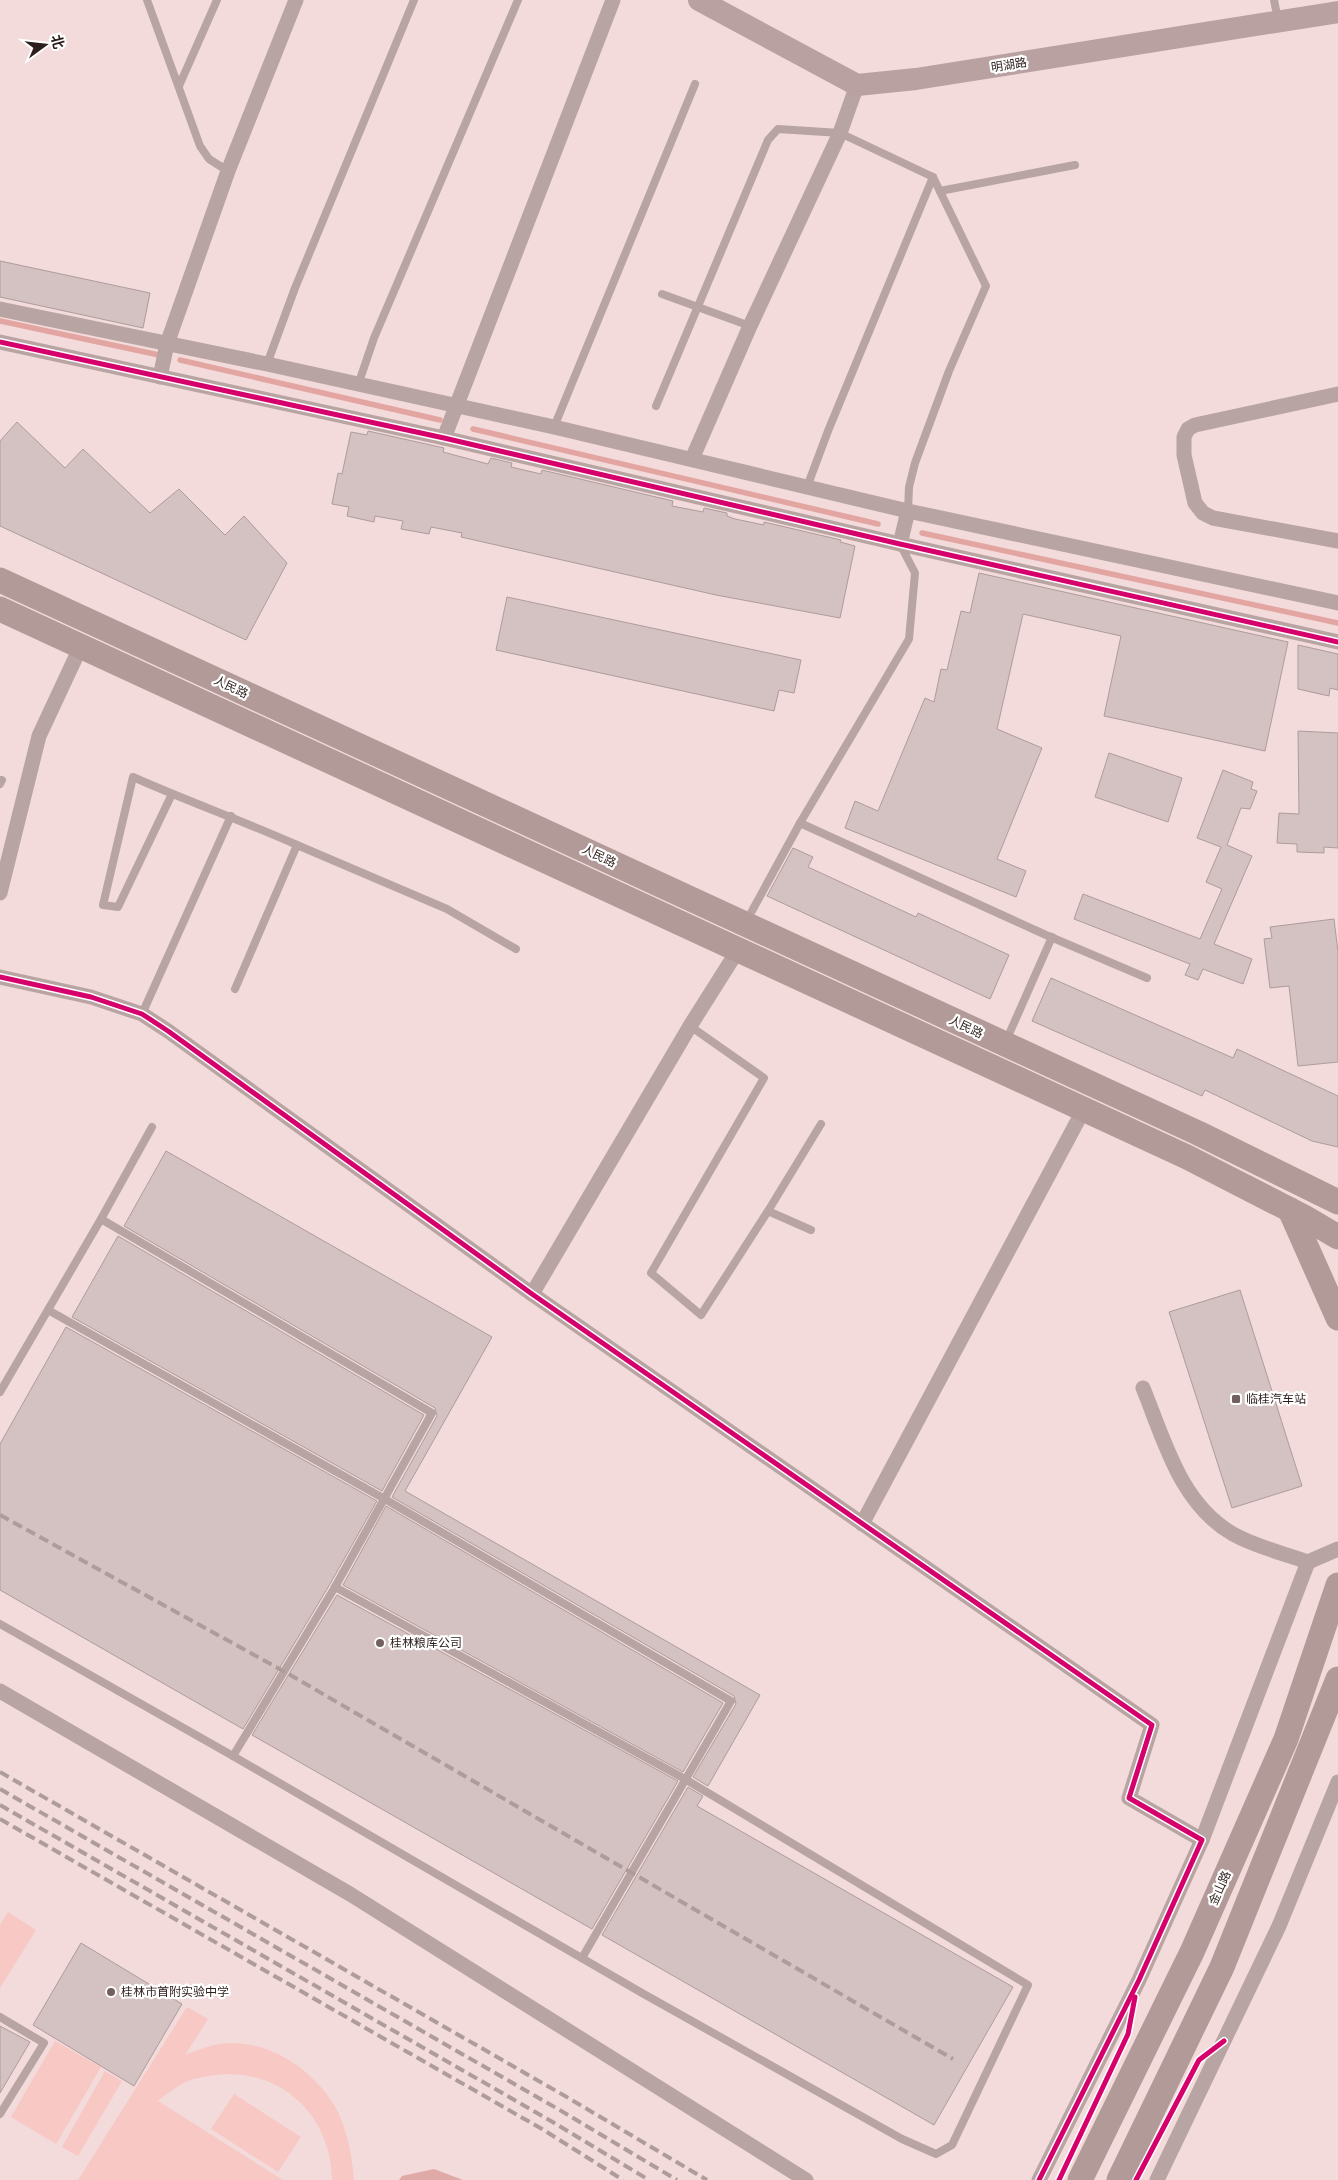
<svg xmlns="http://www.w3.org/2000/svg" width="1338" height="2180" viewBox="0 0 1338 2180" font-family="'Fira Sans Condensed','Noto Sans SC',sans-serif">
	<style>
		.green { fill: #f8c8c4 }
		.forest { fill: #dfaaa6 }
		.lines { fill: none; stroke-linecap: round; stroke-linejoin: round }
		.stream { stroke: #e3a5a1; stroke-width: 5.5 }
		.building { fill: #d3c2c1; stroke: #ad9c9b }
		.lane { stroke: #b8a4a2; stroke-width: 8 }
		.street { stroke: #b8a4a2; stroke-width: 15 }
		.secondary { stroke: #b8a1a0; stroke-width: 22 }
		.primary { stroke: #b29a99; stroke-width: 25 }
		.rail { stroke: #ae9c9b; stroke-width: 4; stroke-dasharray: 10 5; stroke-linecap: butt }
		.cycleway-casing { stroke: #fff; stroke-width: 8 }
		.cycleway { stroke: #d6006c; stroke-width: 5 }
		.poi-dot { fill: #71605e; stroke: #fff; stroke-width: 2 }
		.labels { text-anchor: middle; stroke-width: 4.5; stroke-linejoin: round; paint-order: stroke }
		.street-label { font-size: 12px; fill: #2c1e1c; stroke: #fff }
		.poi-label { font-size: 12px; fill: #2c1e1c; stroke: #fff; text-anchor: start }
	</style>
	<rect width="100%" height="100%" fill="#f2dbda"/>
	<g class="green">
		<path d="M8,1912L36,1930L0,1988V1925Z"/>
		<path d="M187,2007L208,2019L185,2055C199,2050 214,2043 229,2043C270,2042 308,2067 331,2100C346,2122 352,2154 354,2180H332C331,2112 276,2064 209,2076C203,2077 196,2078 190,2080C178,2085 168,2093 158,2101L283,2180H78Z"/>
		<path d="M55,2041L101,2067L56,2144L11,2117Z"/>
		<path d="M105,2071L122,2081L78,2156L62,2147Z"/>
		<path d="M234,2094L301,2137L278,2172L211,2129Z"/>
	</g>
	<path class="forest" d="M434,2169L463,2180H399L402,2176Z"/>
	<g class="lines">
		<g class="stream">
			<path d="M0,321L159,355"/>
			<path d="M180,360L440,420"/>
			<path d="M473,429L878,524"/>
			<path d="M922,533L1338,623"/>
		</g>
	</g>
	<g class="building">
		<path d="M0,261L150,293L143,328L0,297Z"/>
		<path d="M17,422L65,468L83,449L150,513L179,489L225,535L244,516L287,563L246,640L0,526V441Z"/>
		<path d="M368,431L444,448L443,452L488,464L491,458L512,463L511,467L541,474L542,470L673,501L672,506L703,512L704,508L727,513V516L735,519L764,525V522L841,540L840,542L855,546L840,618L716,595L461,537L462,533L431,527L429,534L401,529L403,521L375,516L374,522L347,516L349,507L332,504L338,473L342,474L351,432L367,435Z"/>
		<path d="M979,573L1288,642L1265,751L1104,716L1121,636L1023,614L997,729L1042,748L997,859L1026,871L1016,897L845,828L855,801L878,811L925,698L934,702L941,669L947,670L961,611L970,613Z"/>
		<path d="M507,597L801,660L794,693L779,690L774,711L496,650Z"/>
		<path d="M1298,645L1338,654V690L1330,688L1329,696L1298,689Z"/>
		<path d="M1298,731L1338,733V848L1324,847V853L1297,852V844L1277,843L1279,813L1299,814Z"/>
		<path d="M1109,753L1182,778L1168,822L1095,797Z"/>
		<path d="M1223,770L1253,782L1251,789L1257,791L1250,809L1241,808L1227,845L1252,856L1214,944L1252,959L1243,984L1203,969L1198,980L1185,975L1190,964L1074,919L1083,894L1200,939L1222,889L1206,882L1221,847L1197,838Z"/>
		<path d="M793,848L813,857L808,867L916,917L918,913L1009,955L990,999L767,896Z"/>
		<path d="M1334,919L1338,952V1062L1298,1066L1289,986L1270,988L1264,939L1272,938L1270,927Z"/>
		<path d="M1051,978L1233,1058L1237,1049L1338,1096V1147L1312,1141L1205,1090L1202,1096L1032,1021Z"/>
		<path d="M166,1151L492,1337L405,1491L760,1695L708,1786L693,1777L736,1704L734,1696L392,1497L437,1416L435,1408L124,1226Z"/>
		<path d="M118,1236L424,1415L382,1491L72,1317Z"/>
		<path d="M1240,1290L1302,1486L1232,1508L1169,1312Z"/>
		<path d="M66,1327L377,1501L330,1584L243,1729L0,1590V1444Z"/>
		<path d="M386,1506L723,1703L683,1772L343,1585Z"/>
		<path d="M337,1595L678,1781L592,1929L252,1735Z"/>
		<path d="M688,1787L703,1796L697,1806L1013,1987L934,2125L602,1935Z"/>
		<path d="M81,1943L182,2004L134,2086L33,2025Z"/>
		<path d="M0,2026L30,2042L0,2093Z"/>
	</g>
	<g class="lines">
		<g class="lane">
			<path d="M147,0L200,146L209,159L228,171"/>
			<path d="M1274,0L1278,20"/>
			<path d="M179,86L217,0"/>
			<path d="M940,191L1075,165"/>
			<path d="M662,294L750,326"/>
			<path d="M267,364L295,288L414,0"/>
			<path d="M358,385L374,338L518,0"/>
			<path d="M656,406L768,140L778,129L840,133L933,177L986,286L949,371L915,463L909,487L908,511"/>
			<path d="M554,427L695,84"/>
			<path d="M807,487L828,431L933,177"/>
			<path d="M0,784L2,780"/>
			<path d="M172,794L118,907L103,905L133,777C187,801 243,821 297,845L235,989"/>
			<path d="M800,823L1046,935L1147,978"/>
			<path d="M297,845L447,909L516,949"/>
			<path d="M746,922L800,823L909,639L915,573L900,544"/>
			<path d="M142,1014L231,816"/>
			<path d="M690,1026L764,1078L651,1273L701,1315L768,1211L821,1124"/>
			<path d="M1006,1041L1052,937"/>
			<path d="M768,1211L811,1230"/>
			<path d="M48,1310L383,1498L731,1701L582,1958"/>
			<path d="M0,1392L101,1219L152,1127"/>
			<path d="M0,1624L233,1756L335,1587L432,1413L101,1219"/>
			<path d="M233,1756L642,1993L902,2139L936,2154L952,2145L1028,1985L685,1779L335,1587"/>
			<path d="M0,2017L44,2043L0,2114"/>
		</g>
		<g class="street">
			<path d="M0,309L267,364L554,427L908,511L1338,603"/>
			<path d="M0,342L444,438L900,544L1338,642"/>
			<path d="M160,377L167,344L228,171L296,0"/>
			<path d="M1338,394L1195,425L1188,429L1184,437V455L1195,503L1203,513L1213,518L1338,541"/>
			<path d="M444,438L613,0"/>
			<path d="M692,459L750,326L840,133L857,85"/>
			<path d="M900,544L908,511"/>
			<path d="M0,893L39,736L81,646"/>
			<path d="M0,977L91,997L142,1014L168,1031L532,1294L1152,1725L1129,1798L1202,1840L1139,1980L1039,2180"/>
			<path d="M532,1294L690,1026L738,950"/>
			<path d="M1143,1388C1164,1439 1180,1504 1233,1534C1256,1547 1283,1553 1308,1562"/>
			<path d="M862,1524L1084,1109"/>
			<path d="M0,1691L350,1894L806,2180"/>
			<path d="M1202,1840L1308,1562L1338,1549"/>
			<path d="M1157,2180L1279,1926L1338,1782"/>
		</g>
		<path class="secondary" d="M699,0L857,85L916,79L1338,12"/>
		<g class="primary">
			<path d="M0,580L1198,1133L1338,1202"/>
			<path d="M0,609L1187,1157L1304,1217L1338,1237"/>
			<path d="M1290,1210L1338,1318"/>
			<path d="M1080,2180L1192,1952L1286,1739L1338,1585"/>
			<path d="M1119,2180L1222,1967L1338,1679"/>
		</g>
		<g class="rail">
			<path d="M0,1515L285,1672L953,2059"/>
			<path d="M0,1772L565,2096L707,2180"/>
			<path d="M0,1789L558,2109L677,2180"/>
			<path d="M0,1805L551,2121L649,2180"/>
			<path d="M0,1819L542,2129L623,2180"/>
		</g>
		<g class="cycleway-casing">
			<g id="cycleway">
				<path d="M0,342L444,438L900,544L1338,642"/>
				<path d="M0,977L91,997L142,1014L168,1031L532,1294L1152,1725L1129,1798L1202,1840L1139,1980L1039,2180"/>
				<path d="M1059,2180L1128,2034L1135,1997"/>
				<path d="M1136,2180L1199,2060L1224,2041"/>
			</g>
		</g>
		<use href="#cycleway" class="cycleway"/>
	</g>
	<g class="poi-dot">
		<rect x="1231" y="1394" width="10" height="10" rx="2.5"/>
		<circle cx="380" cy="1643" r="5"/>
		<circle cx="111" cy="1992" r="5"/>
	</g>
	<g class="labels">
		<g class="street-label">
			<text transform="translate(1009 65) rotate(-9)" y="4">明湖路</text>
			<text transform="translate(231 687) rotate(25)" y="4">人民路</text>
			<text transform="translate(599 856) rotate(25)" y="4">人民路</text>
			<text transform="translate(966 1027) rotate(25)" y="4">人民路</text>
			<text transform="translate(1220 1888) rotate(-66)" y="4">金山路</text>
		</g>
		<g class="poi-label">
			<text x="1246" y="1403">临桂汽车站</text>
			<text x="390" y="1647">桂林粮库公司</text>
			<text x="121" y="1996">桂林市首附实验中学</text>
		</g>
	</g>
	<g transform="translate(45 45) rotate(75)" stroke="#ffffff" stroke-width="4" paint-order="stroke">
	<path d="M0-4L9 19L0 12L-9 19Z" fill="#2c1e1c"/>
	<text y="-8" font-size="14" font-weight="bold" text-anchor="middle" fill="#2c1e1c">北</text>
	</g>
</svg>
